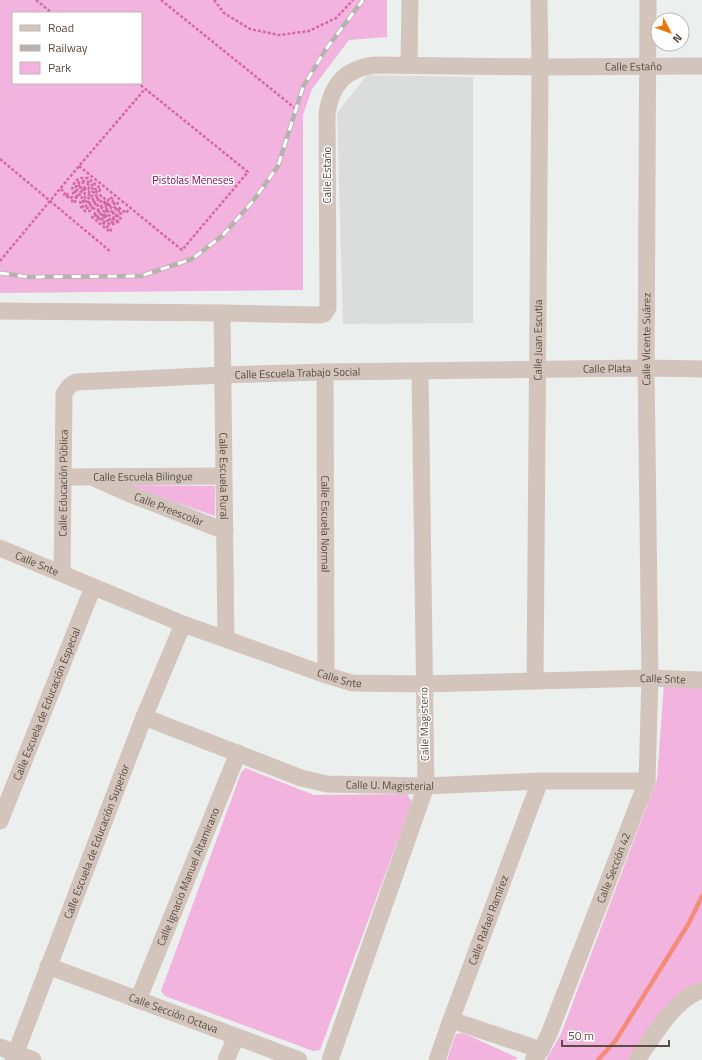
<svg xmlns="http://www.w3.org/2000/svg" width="702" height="1060" viewBox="0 0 702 1060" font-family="'Titillium Web',sans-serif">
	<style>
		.education { fill: #dadddc }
		.green { fill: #f3b3df; fill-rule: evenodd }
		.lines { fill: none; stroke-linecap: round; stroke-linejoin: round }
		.stream { stroke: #f48b7b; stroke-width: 4.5 }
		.path { stroke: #d468a5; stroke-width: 2.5; stroke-dasharray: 3 2; stroke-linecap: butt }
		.street { stroke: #d3c5bc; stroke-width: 17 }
		.rail-casing { stroke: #b7b2ad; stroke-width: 4.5 }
		.rail { stroke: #fff; stroke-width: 3; stroke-dasharray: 9; stroke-linecap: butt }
		.labels { text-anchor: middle; stroke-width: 3; stroke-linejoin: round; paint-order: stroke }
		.street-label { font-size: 11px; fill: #5a4c42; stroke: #fff }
		.park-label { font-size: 11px; fill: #810d50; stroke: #fff }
	</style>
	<rect width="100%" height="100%" fill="#ebefee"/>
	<path class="education" d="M367,75L473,77V323L343,324L337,113Z"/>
	<g class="green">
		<path d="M0,0H387V37L349,40L312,89L303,115V290L0,293ZM13,13H141V83H13Z"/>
		<path d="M124,485L215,486V516Z"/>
		<path d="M664,683L702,684V983L631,1060H546L561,1034L657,779Z"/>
		<path d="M245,768L314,795L407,794L412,802L320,1050L313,1051L165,996L161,991L241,773Z"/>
		<path d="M463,1033L518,1058L514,1060H447L456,1034Z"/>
	</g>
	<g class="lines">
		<path class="stream" d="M598,1060L616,1040L689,923L702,896"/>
		<g class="path">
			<path d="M36,0L52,13"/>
			<path d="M161,0L296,109"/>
			<path d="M214,0L224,13L250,29L279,35L309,31L336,18L353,0"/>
			<path d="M0,159L111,252"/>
			<path d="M79,166L182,250L248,172L138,83"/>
			<path d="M61,189L65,193L64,195L66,196L68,194L69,195L68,197L70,199L72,197L73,199L72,201L74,203L77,199C70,191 71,183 80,178H88L101,189L99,191L95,189L94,190L98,193L89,204L87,203L88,202L87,200H85L86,206H90L100,195L101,196L92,208H85L83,207V200L86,196L90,199L94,193L91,190L94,187L87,181C77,180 74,186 76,195L79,197L80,195L77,191C78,182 85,181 90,186L88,189L82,186L80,188L81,192H83L84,191L82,189L83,188L91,193L89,195L85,193C81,198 78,203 83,210C92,215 98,204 104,198L106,200L92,217L110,232L111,230L102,222L103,221L111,225L120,221L121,214L119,210L117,221C111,224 108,221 103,217"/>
			<path d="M107,205L109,202L108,201L110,197L114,200L106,210L105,208L107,205L106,203L95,216L97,218L99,214H101L103,211L105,212L99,219L100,221L116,202L118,203L109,215L113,218L114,217L113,214L118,207L126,213L130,208"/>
			<path d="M105,215L112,221L116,217V214L114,212"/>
			<path d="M0,261L79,166L145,89"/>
		</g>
		<g class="street">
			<path d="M409,65L410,0"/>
			<path id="s1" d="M0,311L222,313L320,315L324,314L328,308L327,114C331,85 346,68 375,65L540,67L702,66"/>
			<path id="s2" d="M222,313L226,639"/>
			<path id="s3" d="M325,372L326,675"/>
			<path id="s4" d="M63,477L223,476"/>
			<path id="s5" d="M96,479L130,494L225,531"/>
			<path id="s6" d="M0,548L183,624L326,675L352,683L424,684L650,678L702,680"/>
			<path id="s7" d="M62,573L64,394C67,388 70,384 76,382L223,375L325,372L646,368L702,369"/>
			<path id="s8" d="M535,681L540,67L539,0"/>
			<path id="s9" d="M144,717L301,778L327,784L426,786L540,781H647"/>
			<path id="s10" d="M0,821L93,587"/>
			<path id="s11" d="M48,966L299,1060"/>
			<path id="s12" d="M138,1000L238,753"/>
			<path d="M451,1020L541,1050"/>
			<path d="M0,1047L33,1060"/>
			<path id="s13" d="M13,1060L144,717L183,624"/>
			<path d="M226,1060L236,1037"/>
			<path d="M330,1060L426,786L420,371"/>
			<path id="s14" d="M437,1060L451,1020L540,781"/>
			<path id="s15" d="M533,1060L541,1050L549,1034L647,781L650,678L646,368L648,0"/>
			<path d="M637,1060C654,1036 673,1000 702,990"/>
		</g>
		<g class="rail-casing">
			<path id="rail" d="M0,273L29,277L141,276L192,259L222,236L253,201L278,166L303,87L326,49L363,0"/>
		</g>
		<use href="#rail" class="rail"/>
	</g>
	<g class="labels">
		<g class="street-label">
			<text dy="4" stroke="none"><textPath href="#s1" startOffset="859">Calle Estaño</textPath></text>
			<text transform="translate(327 175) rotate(-90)" y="4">Calle Estaño</text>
			<text dy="4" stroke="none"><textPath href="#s15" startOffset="744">Calle Vicente Suárez</textPath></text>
			<text dy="4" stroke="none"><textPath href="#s8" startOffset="341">Calle Juan Escutia</textPath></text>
			<text dy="4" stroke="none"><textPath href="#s7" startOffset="728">Calle Plata</textPath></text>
			<text dy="4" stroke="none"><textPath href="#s7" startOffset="418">Calle Escuela Trabajo Social</textPath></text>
			<text dy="4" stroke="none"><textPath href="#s4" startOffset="80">Calle Escuela Bilingue</textPath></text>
			<text dy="4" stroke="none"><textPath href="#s2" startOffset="163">Calle Escuela Rural</textPath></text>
			<text dy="4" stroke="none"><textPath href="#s7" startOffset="90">Calle Educación Pública</textPath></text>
			<text dy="4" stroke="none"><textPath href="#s5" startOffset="79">Calle Preescolar</textPath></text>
			<text dy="4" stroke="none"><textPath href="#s3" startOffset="152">Calle Escuela Normal</textPath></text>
			<text dy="4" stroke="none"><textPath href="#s6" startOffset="40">Calle Snte</textPath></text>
			<text dy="4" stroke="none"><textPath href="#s6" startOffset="364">Calle Snte</textPath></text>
			<text dy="4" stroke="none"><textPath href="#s6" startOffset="688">Calle Snte</textPath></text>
			<text dy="4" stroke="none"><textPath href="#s10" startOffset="126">Calle Escuela de Educación Especial</textPath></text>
			<text transform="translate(424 724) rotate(-91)" y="4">Calle Magisterio</text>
			<text dy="4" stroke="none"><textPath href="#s9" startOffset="258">Calle U. Magisterial</textPath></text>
			<text dy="4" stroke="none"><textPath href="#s13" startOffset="234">Calle Escuela de Educación Superior</textPath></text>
			<text dy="4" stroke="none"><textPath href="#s15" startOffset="209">Calle Sección 42</textPath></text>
			<text dy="4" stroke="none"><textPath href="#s12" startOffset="133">Calle Ignacio Manuel Altamirano</textPath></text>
			<text dy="4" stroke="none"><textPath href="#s14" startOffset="149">Calle Rafael Ramírez</textPath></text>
			<text dy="4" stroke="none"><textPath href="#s11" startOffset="134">Calle Sección Octava</textPath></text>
		</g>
		<g class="park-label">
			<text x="193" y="184">Pistolas Meneses</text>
		</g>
	</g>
	<rect x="12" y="12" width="130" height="72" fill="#ffffff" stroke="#bdb7b3"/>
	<rect x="20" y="25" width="20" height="6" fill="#d3c5bc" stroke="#bdb7b3"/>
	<text x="48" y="32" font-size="12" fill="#5a4c42">Road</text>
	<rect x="20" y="45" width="20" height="6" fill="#b7b2ad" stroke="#bdb7b3"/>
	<text x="48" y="52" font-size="12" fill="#5a4c42">Railway</text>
	<rect x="20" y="62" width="20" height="12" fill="#f3b3df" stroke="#bdb7b3"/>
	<text x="48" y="72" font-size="12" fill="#5a4c42">Park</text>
	<g transform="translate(670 32) rotate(131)"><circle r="19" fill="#ffffff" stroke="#bdb7b3"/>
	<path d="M0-3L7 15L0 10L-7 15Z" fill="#ed7706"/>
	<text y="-6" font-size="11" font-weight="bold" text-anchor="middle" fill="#5a4c42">N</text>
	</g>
	<path d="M562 1040v6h107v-6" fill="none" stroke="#5a4c42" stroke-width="2"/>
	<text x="568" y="1040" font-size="12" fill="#5a4c42" stroke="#ffffff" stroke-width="3" paint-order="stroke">50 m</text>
</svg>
